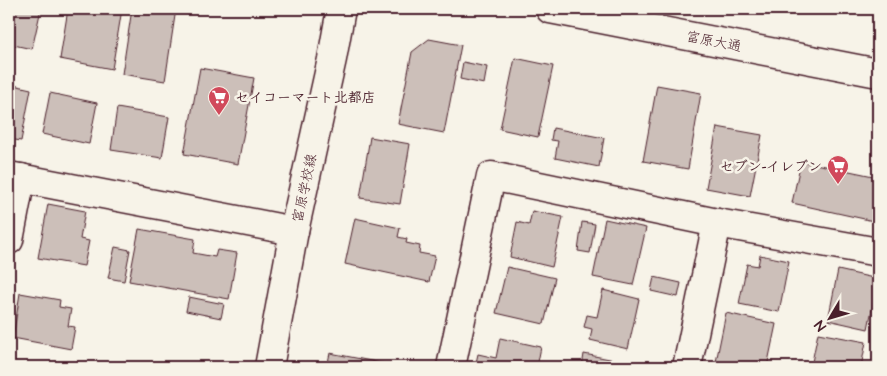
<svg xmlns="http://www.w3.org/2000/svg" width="887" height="376" viewBox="0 0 887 376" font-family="'Architects Daughter','Klee One',sans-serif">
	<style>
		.building { fill: #ccbfb9; stroke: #4a1f2b }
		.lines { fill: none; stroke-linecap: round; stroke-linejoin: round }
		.minor-casing { stroke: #4a1f2b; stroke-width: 31 }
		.minor { stroke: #f7f3e8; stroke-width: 28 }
		.labels { text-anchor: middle; stroke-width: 5; stroke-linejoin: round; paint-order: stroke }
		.street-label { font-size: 14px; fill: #4a1f2b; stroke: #f7f3e8 }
		.poi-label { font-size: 14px; font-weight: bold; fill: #4a1f2b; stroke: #f7f3e8; text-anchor: start }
	</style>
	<rect width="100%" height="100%" fill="#f7f3e8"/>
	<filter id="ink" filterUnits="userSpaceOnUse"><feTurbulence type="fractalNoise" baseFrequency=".02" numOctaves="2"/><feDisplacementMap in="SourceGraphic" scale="10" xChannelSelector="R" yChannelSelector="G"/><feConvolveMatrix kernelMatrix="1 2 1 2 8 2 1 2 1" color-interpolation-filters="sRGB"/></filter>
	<g filter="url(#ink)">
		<g class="building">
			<path d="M9,9H41L32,49L9,44Z"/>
			<path d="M68,9H122L112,69L60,59Z"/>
			<path d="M132,9H176L165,81L122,74Z"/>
			<path d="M855,9H875V13Z"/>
			<path d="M429,39L461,45L444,133L398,124L412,52Z"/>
			<path d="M515,58L553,66L538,137L500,129Z"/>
			<path d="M463,62L487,67L484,84L460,79Z"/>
			<path d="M200,68L254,78L238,164L184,154Z"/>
			<path d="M9,84L31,89L21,141L9,139Z"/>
			<path d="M657,85L701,93L688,169L643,161Z"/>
			<path d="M50,93L97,103L89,144L42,134Z"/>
			<path d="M117,108L169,117L162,158L111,150Z"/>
			<path d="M717,127L762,135L750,196L706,188Z"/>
			<path d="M553,128L604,138L599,167L555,158L558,141L551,140Z"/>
			<path d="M370,137L410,144L400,204L360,198Z"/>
			<path d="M801,161L878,177V222L792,203Z"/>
			<path d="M48,204L85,211L80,239L89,241L84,266L38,258Z"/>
			<path d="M532,211L563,217L552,267L510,257L517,222L529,225Z"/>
			<path d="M355,218L400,228L398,237L407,239L406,243L420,246L419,253L435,256L429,282L345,264Z"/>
			<path d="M605,219L646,228L633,285L593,277Z"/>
			<path d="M582,222L595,224L590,253L578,251Z"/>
			<path d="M139,229L195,239L193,253L215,257L217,250L237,253L229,299L129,281Z"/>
			<path d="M115,247L130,250L124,281L108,278Z"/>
			<path d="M760,255L789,261L779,312L739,304L747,264L758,266Z"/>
			<path d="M507,267L555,278L544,324L496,313Z"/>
			<path d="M838,270L878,279L868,329L828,320Z"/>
			<path d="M654,277L681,283L678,297L651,291Z"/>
			<path d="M603,290L639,299L628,349L590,340L592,329L584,327L587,315L597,317Z"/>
			<path d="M20,293L60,300L59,307L71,309L68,326L75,327L71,349L13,338Z"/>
			<path d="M189,297L224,304L221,318L186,311Z"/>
			<path d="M726,313L776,324L767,367H744L716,362Z"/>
			<path d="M818,333L866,342L861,367H811Z"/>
			<path d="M500,338L541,347L537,367H475L478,354L496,358Z"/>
			<path d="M330,353L402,367H327Z"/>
			<path d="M584,354L625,362L624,367H582Z"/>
		</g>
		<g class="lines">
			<g class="minor-casing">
				<g id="minor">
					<path d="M550,9L878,73"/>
					<path d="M9,176L294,231"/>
					<path d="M9,240L21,178"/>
					<path d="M269,367L294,231L332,59L341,9"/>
					<path d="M451,367L491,176L717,223L878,252"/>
					<path d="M687,367L717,223"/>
				</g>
			</g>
			<use href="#minor" class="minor"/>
		</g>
	</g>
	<defs>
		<g id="supermarket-pin" transform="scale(1.125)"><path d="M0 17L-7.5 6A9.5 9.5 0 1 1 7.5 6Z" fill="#d1495b" stroke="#f7f3e8"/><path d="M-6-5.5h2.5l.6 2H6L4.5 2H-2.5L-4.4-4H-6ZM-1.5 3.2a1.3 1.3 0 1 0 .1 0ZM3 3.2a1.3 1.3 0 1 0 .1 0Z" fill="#fff"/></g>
	</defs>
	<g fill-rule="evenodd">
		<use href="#supermarket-pin" x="219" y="97"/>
		<use href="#supermarket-pin" x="838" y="166"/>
	</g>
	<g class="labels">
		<g class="street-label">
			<text transform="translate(714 41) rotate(11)" y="5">富原大通</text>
			<text transform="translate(304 188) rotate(-78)" y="5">富原学校線</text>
		</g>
		<g class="poi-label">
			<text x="235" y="102">セイコーマート北都店</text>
			<text x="822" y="171" text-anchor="end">セブン-イレブン</text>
		</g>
	</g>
	<rect width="887" height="376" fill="none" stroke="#f7f3e8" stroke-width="30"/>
	<rect x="15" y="15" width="857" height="346" fill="none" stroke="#4a1f2b" stroke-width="2" filter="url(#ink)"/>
	<g transform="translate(830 318) rotate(232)" stroke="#f7f3e8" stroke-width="4" paint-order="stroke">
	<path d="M0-4L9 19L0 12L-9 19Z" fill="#4a1f2b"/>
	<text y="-8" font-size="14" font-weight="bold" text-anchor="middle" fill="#4a1f2b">N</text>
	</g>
</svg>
